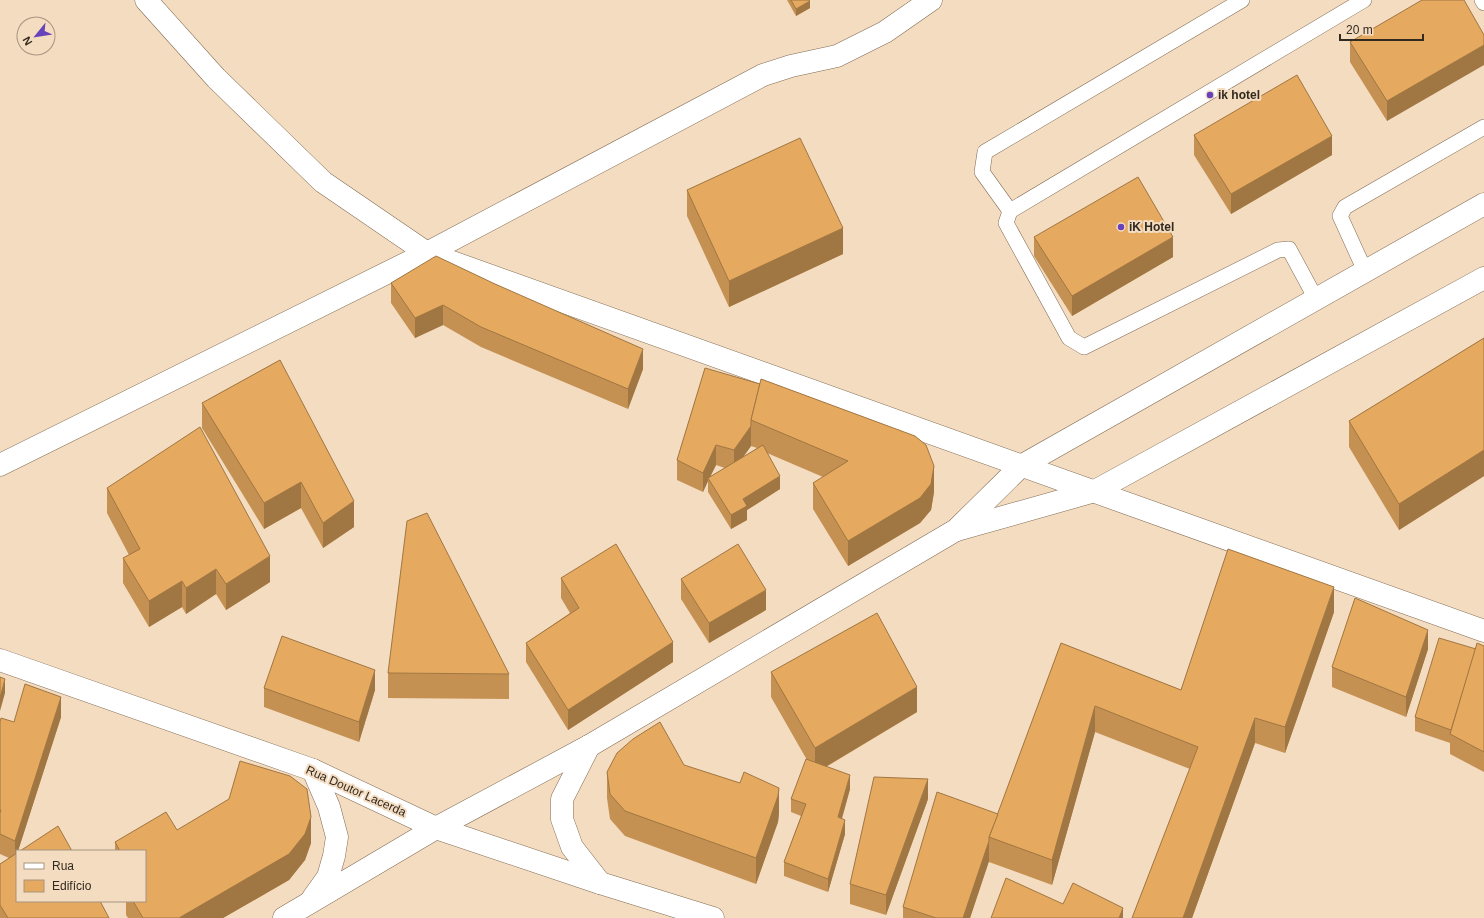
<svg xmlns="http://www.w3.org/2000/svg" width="1484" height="918" viewBox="0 0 1484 918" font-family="Arial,sans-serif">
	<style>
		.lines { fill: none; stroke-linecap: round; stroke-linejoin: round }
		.lane-casing { stroke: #816c53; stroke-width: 16 }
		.street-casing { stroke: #816c53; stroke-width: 23 }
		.secondary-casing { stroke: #816c53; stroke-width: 23 }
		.lane { stroke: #fff; stroke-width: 15 }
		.street { stroke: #fff; stroke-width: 22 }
		.secondary { stroke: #fff; stroke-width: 22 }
		.wall { fill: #c59152; fill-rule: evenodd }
		.shaded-wall { fill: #a07642 }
		.building { fill: #e5a95f; stroke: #a07642 }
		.poi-dot { fill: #6742ba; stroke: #f4dcc1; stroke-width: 1.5 }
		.labels { text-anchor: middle; stroke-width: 4; stroke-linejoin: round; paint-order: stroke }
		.poi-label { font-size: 12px; font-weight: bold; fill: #32291f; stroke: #f4dcc1; text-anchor: start }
		.street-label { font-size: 12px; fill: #32291f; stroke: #f4dcc1 }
	</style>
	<rect width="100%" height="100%" fill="#f4dcc1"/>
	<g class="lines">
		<g class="lane-casing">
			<g id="lane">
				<path d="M1482,0L1484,3"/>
				<path d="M1010,211L982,172L985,152L1242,0"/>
				<path d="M1365,271L1340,216L1345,207L1484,127"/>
				<path d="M1316,299L1289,249L1278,250L1084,347L1069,338L1006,223L1010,211L1364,0"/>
			</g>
		</g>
		<g class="street-casing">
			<path id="street" d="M427,253L763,75L791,66L837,56L885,32L931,0"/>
		</g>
		<g class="secondary-casing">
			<g id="secondary">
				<path d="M146,0L216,78L323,182L427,253L1484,631"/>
				<path d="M0,465L427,253"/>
				<path d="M957,530L1095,491L1484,278"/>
				<path d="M0,660L313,770L436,828L600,883L713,918"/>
				<path d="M589,746L562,799V819L572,847L600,883"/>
				<path d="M313,770L329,807L337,837L334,856L328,877L313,898"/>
				<path d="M284,918L436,828L589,746L956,530L1021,466L1484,204"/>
			</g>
		</g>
		<use href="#lane" class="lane"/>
		<use href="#street" class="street"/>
		<use href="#secondary" class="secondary"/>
	</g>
	<g class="wall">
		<path d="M787,0H809L810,8L796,16Z"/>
		<path d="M1484,35L1387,121L1350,62V42Z"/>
		<path d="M1194,135L1332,155L1231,214L1194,155Z"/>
		<path d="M687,190L843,254L729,307L687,216Z"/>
		<path d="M1034,237L1173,257L1072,316L1034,256Z"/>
		<path d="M391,283L495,284L643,369L628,409L481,347L443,325L415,338L391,303Z"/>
		<path d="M1484,338V476L1399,530L1349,447V421Z"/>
		<path d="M280,360L354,527L323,548L301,508L264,529L202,428V403Z"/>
		<path d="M705,368L934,492L931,510L920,523L848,566L813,509V483L823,477L767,453L780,489L747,510V520L731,529L708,492V481L703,492L677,480V460ZM751,446L757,448L743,457ZM716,465L725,468L710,477Z"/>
		<path d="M107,488L270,582L226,610L216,594L186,614L182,607L149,627L123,583V558L129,555L107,513Z"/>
		<path d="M561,578L673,662L568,730L526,662V643L570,613L561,598Z"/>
		<path d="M681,579L766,610L709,643L681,599Z"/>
		<path d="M1334,612L1285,753L1255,743L1192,918H1132L1190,769L1095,732L1052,885L989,862V861L970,918H903V907L998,814L1061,643L1181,690Z"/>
		<path d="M1484,646V772L1450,754V743L1415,731V717L1476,649Z"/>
		<path d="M1428,649L1406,717L1332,687V667Z"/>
		<path d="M771,672L917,712L826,767L850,789L842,819L845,834L828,892L784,876V862L801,816L791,812V799L807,760L771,697Z"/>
		<path d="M388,673L509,674V699L388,698Z"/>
		<path d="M264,688L375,690L359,742L264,707Z"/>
		<path d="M61,717L18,851H17V901L109,918H0V864L9,858L0,854V722H14Z"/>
		<path d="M684,765L779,813L778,822L756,884L625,836L610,819L607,798V772Z"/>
		<path d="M928,799L886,915L850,904V884Z"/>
		<path d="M177,830L311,843L305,860L289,880L223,918H128L126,915V901H145V851H115V842Z"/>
	</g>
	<g class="shaded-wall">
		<path d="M810,1V8L796,16V9Z"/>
		<path d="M1484,45V65L1387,121V101Z"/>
		<path d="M1332,136V155L1231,214V194Z"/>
		<path d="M843,228V254L729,307V281Z"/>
		<path d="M1173,237V257L1072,316V296Z"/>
		<path d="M443,305V325L415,338V318Z"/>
		<path d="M643,349V369L628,409V389Z"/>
		<path d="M751,426V446L734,470V450Z"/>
		<path d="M716,445V465L709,479L708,478V481L703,492V473Z"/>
		<path d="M1484,450V476L1399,530V504Z"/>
		<path d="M934,466V492L931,510L920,523L848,566V541Z"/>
		<path d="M780,476V489L747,510V520L731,529V515L743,499Z"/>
		<path d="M301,482V508L264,529V503Z"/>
		<path d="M354,501V527L323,548V523Z"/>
		<path d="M270,556V582L226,610V584Z"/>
		<path d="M216,569V594L186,614V588Z"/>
		<path d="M182,581V607L149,627V601Z"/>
		<path d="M1334,587V612L1285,753V727Z"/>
		<path d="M766,590V610L709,643V623Z"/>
		<path d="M1428,630V649L1406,717V697Z"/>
		<path d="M673,642V662L568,730V710Z"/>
		<path d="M375,670V690L359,742V722Z"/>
		<path d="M5,679V693L0,711V698Z"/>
		<path d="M917,687V712L815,773V748Z"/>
		<path d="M61,697V717L18,851H17V854L15,861V841Z"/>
		<path d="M1095,706V732L1052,885V860Z"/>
		<path d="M1255,718V743L1192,918H1183Z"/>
		<path d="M850,775V789L838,831V817Z"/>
		<path d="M928,779V799L886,915V895Z"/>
		<path d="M779,788V813L778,822L756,884V858Z"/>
		<path d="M311,817V843L305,860L289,880L223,918H179Z"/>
		<path d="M845,820V834L828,892V879Z"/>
		<path d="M989,841V861L970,918H963Z"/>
		<path d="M1123,908V918H1119Z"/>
	</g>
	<g class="building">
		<path d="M791,0H809L810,1L796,9Z"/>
		<path d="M1422,0H1464L1484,35V45L1387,101L1350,42Z"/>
		<path d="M1297,75L1332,136L1231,194L1194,135Z"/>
		<path d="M800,138L843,228L729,281L687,190Z"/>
		<path d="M1138,177L1173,237L1072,296L1034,237Z"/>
		<path d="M436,256L495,284L643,349L628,389L481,327L443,305L415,318L391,283Z"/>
		<path d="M1484,338V450L1399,504L1349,421Z"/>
		<path d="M280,360L354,501L323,523L301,482L264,503L202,403Z"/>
		<path d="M705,368L760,384L751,420V426L734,450L716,445L703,473L677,460Z"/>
		<path d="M761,379L915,436L926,445L934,466L931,484L920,498L848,541L813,483L848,461L751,420Z"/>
		<path d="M200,427L270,556L226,584L216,569L186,588L182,581L149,601L123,558L140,549L107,488Z"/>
		<path d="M763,445L780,476L743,499L747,506L731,515L708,478Z"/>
		<path d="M427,513L509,674L388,673L407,521Z"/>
		<path d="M616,544L673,642L568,710L526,643L579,608L561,578Z"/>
		<path d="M738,544L766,590L709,623L681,579Z"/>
		<path d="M1228,549L1334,587L1285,727L1255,718L1183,918H1132L1198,747L1095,706L1052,860L989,837L1061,643L1181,690Z"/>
		<path d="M1355,598L1428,630L1406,697L1332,667Z"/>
		<path d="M877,613L917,687L815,748L771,672Z"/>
		<path d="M282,636L375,670L359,722L264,688Z"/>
		<path d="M1439,638L1476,649L1451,730L1415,717Z"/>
		<path d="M1477,643L1484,646V752L1450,734Z"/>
		<path d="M0,677L5,679L0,698Z"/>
		<path d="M25,684L61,697L15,841L0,834V813L1,810H0V722L1,718L14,722Z"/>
		<path d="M660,722L684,765L740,783L744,772L779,788L778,796L756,858L625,811L610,794L607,772L617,753L633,739Z"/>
		<path d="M806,759L850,775L838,817L845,820L828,879L784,862L806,804L791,799Z"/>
		<path d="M240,761L290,776L307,789L311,817L305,834L289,854L179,918H143L133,901H145V851H120L115,842L166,812L177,830L229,799Z"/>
		<path d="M874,777L928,779L886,895L850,884Z"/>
		<path d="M937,792L998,814L989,837V841L963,918H936L903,907Z"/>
		<path d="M58,826L72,851H20Z"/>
		<path d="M17,853V901H100L109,918H8L0,905V864Z"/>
		<path d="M1006,878L1063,904L1073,883L1123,908L1119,918H991Z"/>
	</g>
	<g class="poi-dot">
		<circle cx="1210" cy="95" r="4"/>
		<circle cx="1121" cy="227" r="4"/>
	</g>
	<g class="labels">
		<g class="poi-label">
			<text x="1218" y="99">ik hotel</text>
			<text x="1129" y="231">iK Hotel</text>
		</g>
		<g class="street-label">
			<text transform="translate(356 791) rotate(24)" y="4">Rua Doutor Lacerda</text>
		</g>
	</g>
	<rect x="16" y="850" width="130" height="52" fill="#f4dcc1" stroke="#a69480"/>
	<rect x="24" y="863" width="20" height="6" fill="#ffffff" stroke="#a69480"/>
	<text x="52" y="870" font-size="12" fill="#32291f">Rua</text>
	<rect x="24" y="880" width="20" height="12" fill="#e5a95f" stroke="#a69480"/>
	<text x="52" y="890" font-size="12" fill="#32291f">Edifício</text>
	<g transform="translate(36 36) rotate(240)"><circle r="19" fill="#f4dcc1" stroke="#a69480"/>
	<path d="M0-3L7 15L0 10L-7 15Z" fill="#6742ba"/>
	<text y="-6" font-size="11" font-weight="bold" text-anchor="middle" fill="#32291f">N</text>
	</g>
	<path d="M1340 34v6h83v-6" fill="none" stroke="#32291f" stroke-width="2"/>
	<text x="1346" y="34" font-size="12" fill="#32291f" stroke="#f4dcc1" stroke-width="3" paint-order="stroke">20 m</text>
</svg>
